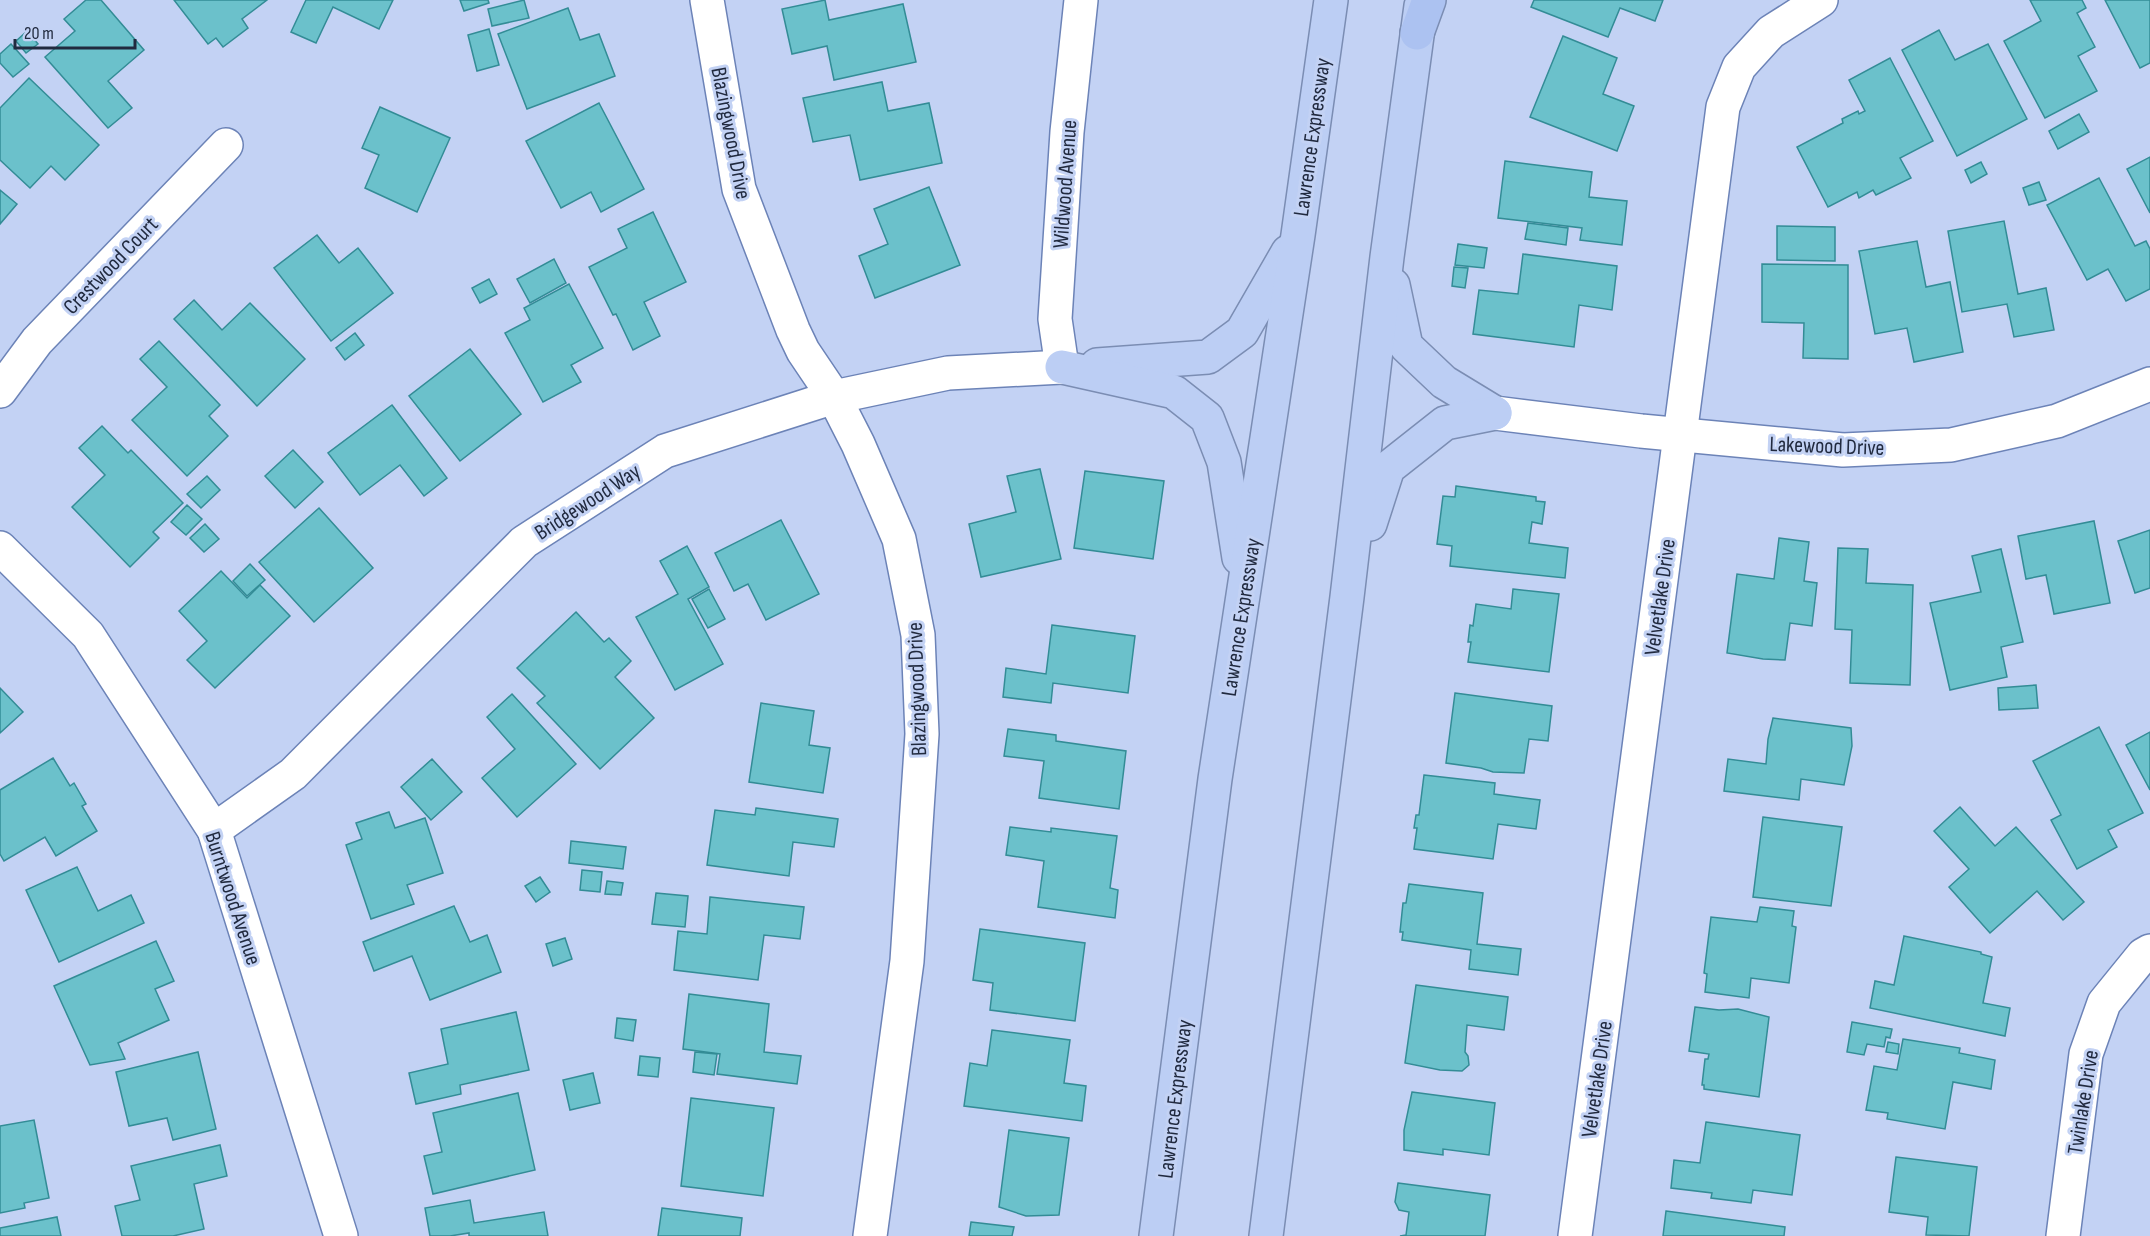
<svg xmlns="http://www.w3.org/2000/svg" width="2150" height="1236" viewBox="0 0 2150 1236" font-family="'Sofia Sans Condensed',sans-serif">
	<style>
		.building { fill: #6bc1cb; stroke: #338c96; stroke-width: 1.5 }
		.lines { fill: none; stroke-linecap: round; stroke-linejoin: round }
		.minor-casing { stroke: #6c83b7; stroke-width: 36 }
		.tertiary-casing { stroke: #6c83b7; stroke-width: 36 }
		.trunk-casing { stroke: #7b8db3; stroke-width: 36 }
		.motorway-casing { stroke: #7b8db3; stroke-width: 36 }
		.minor { stroke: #fff; stroke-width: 33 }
		.tertiary { stroke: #fff; stroke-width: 33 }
		.trunk { stroke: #bccef4; stroke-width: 33 }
		.motorway { stroke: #acc2f1; stroke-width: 33 }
		.labels { text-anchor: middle; stroke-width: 6; stroke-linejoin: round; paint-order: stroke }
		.street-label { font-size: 22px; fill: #212a3f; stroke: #c3d2f4 }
	</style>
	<rect width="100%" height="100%" fill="#c3d2f4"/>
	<g class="building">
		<path d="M86,0H101L144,50L108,81L132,108L108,128L45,57L75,31L64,19Z"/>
		<path d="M174,0H267L242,19L248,28L223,47L216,38L208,44Z"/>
		<path d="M306,0H393L379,29L333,7L316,43L291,32Z"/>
		<path d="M460,0H488L489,3L464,11Z"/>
		<path d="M524,0L529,18L492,26L488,9Z"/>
		<path d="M825,0L829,20L903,4L916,62L834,80L827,46L792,54L782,9Z"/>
		<path d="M1534,0H1663L1655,21L1620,8L1608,37L1531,7Z"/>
		<path d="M2030,0H2082L2086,8L2077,13L2095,47L2078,56L2097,91L2045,118L2004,41L2041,21Z"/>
		<path d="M2105,0H2150V63L2140,68Z"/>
		<path d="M568,8L580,40L599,34L615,76L527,109L498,34Z"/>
		<path d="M489,29L499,65L477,71L468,35Z"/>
		<path d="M1939,30L1955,60L1988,44L2027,119L1957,156L1902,50Z"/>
		<path d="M27,31L38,44L26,53L16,41Z"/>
		<path d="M1563,36L1617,58L1603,94L1634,106L1617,151L1530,117Z"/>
		<path d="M11,44L29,64L13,77L0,63V54Z"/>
		<path d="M1890,58L1933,141L1900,158L1911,178L1876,195L1873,190L1859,198L1857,192L1828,207L1797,147L1843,123L1842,119L1858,111L1859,114L1865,111L1849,80Z"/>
		<path d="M29,78L99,145L65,180L51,166L30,188L0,160V108Z"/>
		<path d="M882,82L888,111L929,103L942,163L860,180L850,135L813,142L803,98Z"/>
		<path d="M599,103L644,189L601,212L591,192L561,208L526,141Z"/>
		<path d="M380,107L450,138L417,212L365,188L379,155L362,148Z"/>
		<path d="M2079,114L2089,132L2058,149L2049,131Z"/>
		<path d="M2150,157V213L2127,169Z"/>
		<path d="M1505,161L1592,172L1589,197L1627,201L1622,245L1580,240L1582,228L1498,218Z"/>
		<path d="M1981,162L1987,174L1971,183L1965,170Z"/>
		<path d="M2099,178L2135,246L2146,241L2150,249V289L2126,301L2108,269L2087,280L2047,205Z"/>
		<path d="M2039,182L2046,200L2029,205L2023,188Z"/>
		<path d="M929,187L960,265L875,298L859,256L888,244L874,209Z"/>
		<path d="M0,190L17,204L0,224Z"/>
		<path d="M653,212L686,282L644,302L660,336L633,350L616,314L613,315L589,267L627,248L618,229Z"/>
		<path d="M2004,221L2018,294L2046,288L2054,330L2014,337L2007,304L1962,312L1948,231Z"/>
		<path d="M1528,223L1568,228L1566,245L1525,239Z"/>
		<path d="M1777,226L1835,227V261L1777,260Z"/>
		<path d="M317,235L339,263L358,248L393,293L331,341L274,268Z"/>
		<path d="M1917,241L1926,287L1950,282L1963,352L1914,362L1907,328L1875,334L1859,251Z"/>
		<path d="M1458,244L1487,248L1484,268L1455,265Z"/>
		<path d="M1523,254L1617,266L1612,310L1579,305L1574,347L1473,334L1479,290L1518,294Z"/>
		<path d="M554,259L566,283L530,303L517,279Z"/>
		<path d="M1762,264L1848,265V359L1803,358L1804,323L1762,322Z"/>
		<path d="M1454,267L1468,268L1465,288L1452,286Z"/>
		<path d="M489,279L497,294L480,303L472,288Z"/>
		<path d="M569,284L603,348L571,365L581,382L543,402L505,333L530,320L524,308Z"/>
		<path d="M194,300L222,330L250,303L305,359L257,406L174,319Z"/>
		<path d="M355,333L364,345L345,360L336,348Z"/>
		<path d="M159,341L220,405L209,416L228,436L187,476L132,420L167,387L140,359Z"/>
		<path d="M470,349L521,414L460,461L409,396Z"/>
		<path d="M392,405L447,478L424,496L400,465L360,495L328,453Z"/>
		<path d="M102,426L128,453L131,450L183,503L153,532L159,538L130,567L72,507L105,475L79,448Z"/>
		<path d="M293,450L323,482L295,508L265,476Z"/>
		<path d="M1040,469L1061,559L981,577L969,524L1016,512L1007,476Z"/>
		<path d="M1085,471L1164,481L1153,559L1074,548Z"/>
		<path d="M207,476L220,490L201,508L187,494Z"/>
		<path d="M1456,486L1536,497V501L1545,502L1542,524L1532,522L1529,543L1568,548L1565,578L1450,566L1452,546L1437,544L1443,496L1455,497Z"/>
		<path d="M187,505L202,519L186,535L171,522Z"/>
		<path d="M319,508L373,568L314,622L259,562Z"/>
		<path d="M781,520L819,594L766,620L748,584L734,591L715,553Z"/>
		<path d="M2094,521L2110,603L2054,614L2046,575L2026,579L2018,536Z"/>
		<path d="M205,524L219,539L204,552L190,538Z"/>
		<path d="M2150,530V588L2135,593L2118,541Z"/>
		<path d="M1779,538L1809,542L1804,581L1817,583L1812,626L1790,623L1785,660L1763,659L1727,653L1737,574L1774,579Z"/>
		<path d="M687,546L709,587L688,599L723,664L675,690L636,617L678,594L660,561Z"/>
		<path d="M1838,548L1868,549L1866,583L1913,585L1910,685L1850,683L1852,630L1835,629Z"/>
		<path d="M2001,549L2023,642L2001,647L2007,677L1950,690L1930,603L1981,592L1972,556Z"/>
		<path d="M250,564L265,580L247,596L233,581Z"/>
		<path d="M221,571L247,598L260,585L290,616L215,688L187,660L207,641L179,611Z"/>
		<path d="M709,589L725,619L708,628L692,599Z"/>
		<path d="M1513,589L1559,594L1549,672L1468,662L1471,642H1468L1470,625L1473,626L1476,604L1511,609Z"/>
		<path d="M576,612L604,642L609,638L631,661L615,677L654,718L600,769L537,703L545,696L517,668Z"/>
		<path d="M1052,625L1135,636L1128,693L1053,683L1051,703L1003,697L1006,668L1046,674Z"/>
		<path d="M2036,685L2038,708L1999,710L1998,688Z"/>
		<path d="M0,688L23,712L0,733Z"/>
		<path d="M1455,693L1552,706L1548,741L1529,739L1524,773L1493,772L1481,768L1446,763Z"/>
		<path d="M512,694L576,764L517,817L482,778L515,749L487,717Z"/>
		<path d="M761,703L814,711L809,745L830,748L823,793L749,782Z"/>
		<path d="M1773,718L1851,728L1852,746L1844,785L1801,779L1799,800L1724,791L1728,759L1766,764L1768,739Z"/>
		<path d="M2099,727L2143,813L2108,830L2117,847L2077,869L2051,820L2061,815L2033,761Z"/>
		<path d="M1008,729L1056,735V741L1126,751L1119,809L1039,798L1044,761L1004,756Z"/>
		<path d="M2150,732V790L2126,745Z"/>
		<path d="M53,758L70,786L74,783L86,804L82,806L97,831L56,856L45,837L4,861L0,854V790Z"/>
		<path d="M432,759L462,792L431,820L401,787Z"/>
		<path d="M1424,775L1495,783L1494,794L1540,800L1536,829L1498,824L1493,859L1414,849L1417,828H1414L1416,815H1419Z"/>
		<path d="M1960,807L1995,846L2016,827L2084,902L2063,920L2037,891L1990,933L1949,887L1969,869L1934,831Z"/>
		<path d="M756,808L838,819L834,847L793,842L789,876L707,865L715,810L755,815Z"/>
		<path d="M389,812L395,828L425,818L443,873L407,885L414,904L371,919L346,845L362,839L356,823Z"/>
		<path d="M1763,817L1842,827L1831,906L1753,897Z"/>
		<path d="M1010,827L1051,832V828L1117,836L1110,888L1118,890L1115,918L1038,907L1044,861L1006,855Z"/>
		<path d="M571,841L626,847L623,869L569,863Z"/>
		<path d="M77,867L98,911L131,895L144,923L59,962L26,890Z"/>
		<path d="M582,870L602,872L600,892L580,890Z"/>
		<path d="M540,877L550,892L536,902L525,886Z"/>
		<path d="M607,881L623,883L621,895L605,894Z"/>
		<path d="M1409,884L1483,893L1477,944L1521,949L1518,975L1469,969L1471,950L1402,940L1403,932H1400L1403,903H1406Z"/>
		<path d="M656,893L688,896L685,927L652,924Z"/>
		<path d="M710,897L804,907L800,939L764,935L758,980L674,970L678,931L707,934Z"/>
		<path d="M454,906L470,942L487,935L501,972L430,1000L412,956L374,971L363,942Z"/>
		<path d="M1760,907L1794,911L1792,926L1796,927L1789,983L1751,978L1749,998L1705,992L1707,974L1704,973L1711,917L1757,922Z"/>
		<path d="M980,929L1085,943L1075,1021L990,1010L993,983L973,980Z"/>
		<path d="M1904,936L1981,952V954L1992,957L1983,1003L2010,1008L2005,1036L1870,1008L1875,981L1894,985Z"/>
		<path d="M565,938L572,959L553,966L546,944Z"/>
		<path d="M156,941L174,981L155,989L169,1020L118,1043L125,1059L90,1065L54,986Z"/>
		<path d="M1416,985L1508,997L1504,1030L1467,1025L1465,1052L1468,1056L1469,1065L1462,1071L1440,1070L1405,1063Z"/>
		<path d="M689,994L769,1004L764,1052L801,1056L797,1084L717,1074L720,1054L683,1049Z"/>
		<path d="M1695,1007L1719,1010L1738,1009L1769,1017L1759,1097L1704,1089V1085H1702L1705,1059H1708L1709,1054L1689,1051Z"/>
		<path d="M516,1012L529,1070L460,1085L461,1094L416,1104L409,1073L448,1064L441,1029Z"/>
		<path d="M617,1018L636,1020L633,1041L615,1038Z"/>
		<path d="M1852,1022L1892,1029L1890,1038L1886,1037L1884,1047L1867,1044L1864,1055L1847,1052Z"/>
		<path d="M992,1030L1070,1040L1064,1083L1086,1086L1082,1121L964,1106L970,1063L987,1066Z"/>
		<path d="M1903,1039L1960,1048L1959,1053L1995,1060L1991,1089L1953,1082L1945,1129L1887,1119L1888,1113L1866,1110L1874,1066L1897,1070Z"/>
		<path d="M1888,1042L1899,1044L1898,1054L1886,1052Z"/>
		<path d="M198,1052L216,1129L173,1140L167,1118L129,1126L116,1072Z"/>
		<path d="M695,1052L717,1054L714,1075L693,1072Z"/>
		<path d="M640,1056L660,1058L658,1077L638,1075Z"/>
		<path d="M593,1073L600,1103L570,1110L563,1080Z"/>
		<path d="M1412,1092L1495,1103L1489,1155L1443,1149V1155L1404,1150V1130Z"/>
		<path d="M518,1093L535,1170L433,1194L424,1156L442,1152L433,1113Z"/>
		<path d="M691,1098L774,1108L763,1196L681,1186Z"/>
		<path d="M34,1120L49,1198L24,1203L25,1208L0,1213V1126Z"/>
		<path d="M1706,1122L1800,1135L1792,1195L1753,1190L1751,1203L1711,1198L1712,1193L1671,1188L1674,1160L1700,1163Z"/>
		<path d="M1009,1130L1069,1138L1059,1215L1026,1216L999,1207Z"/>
		<path d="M220,1145L227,1176L194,1184L204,1229L173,1236H122L115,1206L140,1200L131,1166Z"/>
		<path d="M1896,1157L1977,1167L1969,1236L1926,1235L1928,1217L1889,1212Z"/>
		<path d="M1398,1183L1490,1195L1485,1236H1400L1406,1235L1409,1212L1399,1210L1395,1202Z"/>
		<path d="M470,1200L474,1223L544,1212L548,1236H469V1233L450,1236H430L425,1208Z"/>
		<path d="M662,1208L742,1218L740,1236H658Z"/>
		<path d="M1666,1211L1785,1227L1784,1236H1663Z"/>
		<path d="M57,1217L61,1236H0V1228Z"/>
		<path d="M971,1222L1014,1227L1012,1236H969Z"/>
	</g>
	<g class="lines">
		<g class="minor-casing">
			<g id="minor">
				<path d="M707,0L739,189L793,330L803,351L834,397L858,444L899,539L918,635L922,734L907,961L870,1236"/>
				<path d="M0,391L37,341L226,145"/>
				<path d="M1495,413L1641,431L1843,450L1951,445L2057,421L2150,384"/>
				<path d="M0,548L88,635L214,830L341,1236"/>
				<path d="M214,830L293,774L524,542L665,451L834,397L948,373L1062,367"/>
				<path d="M1575,1236L1723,107L1739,67L1771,32L1821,0"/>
				<path d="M2063,1236L2086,1054L2104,1003L2143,955L2150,951"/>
			</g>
		</g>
		<g class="tertiary-casing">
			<path id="tertiary" d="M1062,367L1055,319L1067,132L1081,0"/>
		</g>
		<g class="trunk-casing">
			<g id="trunk">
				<path d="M1393,285L1406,346L1444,382L1495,413"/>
				<path d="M1097,365L1208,357L1242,332L1288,252"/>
				<path d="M1062,367L1174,392L1207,418L1224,462L1239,558"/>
				<path d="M1370,524L1388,468L1445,423L1495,413"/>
				<path d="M1156,1236L1215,779L1298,235L1331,0"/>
				<path d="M1266,1236L1347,597L1387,257L1421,6"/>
			</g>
		</g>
		<g class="motorway-casing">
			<path id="motorway" d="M1417,33L1429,0"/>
		</g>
		<use href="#minor" class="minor"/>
		<use href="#tertiary" class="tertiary"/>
		<use href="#trunk" class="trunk"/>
		<use href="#motorway" class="motorway"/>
	</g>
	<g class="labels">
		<g class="street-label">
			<text transform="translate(732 133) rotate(79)" y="8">Blazingwood Drive</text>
			<text transform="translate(1311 137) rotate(-82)" y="8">Lawrence Expressway</text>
			<text transform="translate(1064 184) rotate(-86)" y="8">Wildwood Avenue</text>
			<text transform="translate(110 265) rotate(-46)" y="8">Crestwood Court</text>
			<text transform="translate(1827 445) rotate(2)" y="8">Lakewood Drive</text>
			<text transform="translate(587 501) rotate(-33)" y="8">Bridgewood Way</text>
			<text transform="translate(1659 597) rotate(-82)" y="8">Velvetlake Drive</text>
			<text transform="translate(1240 617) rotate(-81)" y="8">Lawrence Expressway</text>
			<text transform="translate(916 689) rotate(-92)" y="8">Blazingwood Drive</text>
			<text transform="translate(234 898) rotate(72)" y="8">Burntwood Avenue</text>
			<text transform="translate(1596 1079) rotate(-82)" y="8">Velvetlake Drive</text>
			<text transform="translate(1174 1099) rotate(-83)" y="8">Lawrence Expressway</text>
			<text transform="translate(2082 1102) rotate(-81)" y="8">Twinlake Drive</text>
		</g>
	</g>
	<path d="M15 39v9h120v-9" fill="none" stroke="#212a3f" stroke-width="3"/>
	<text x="24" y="39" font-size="18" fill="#212a3f" stroke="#c3d2f4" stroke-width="4.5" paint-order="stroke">20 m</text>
</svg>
